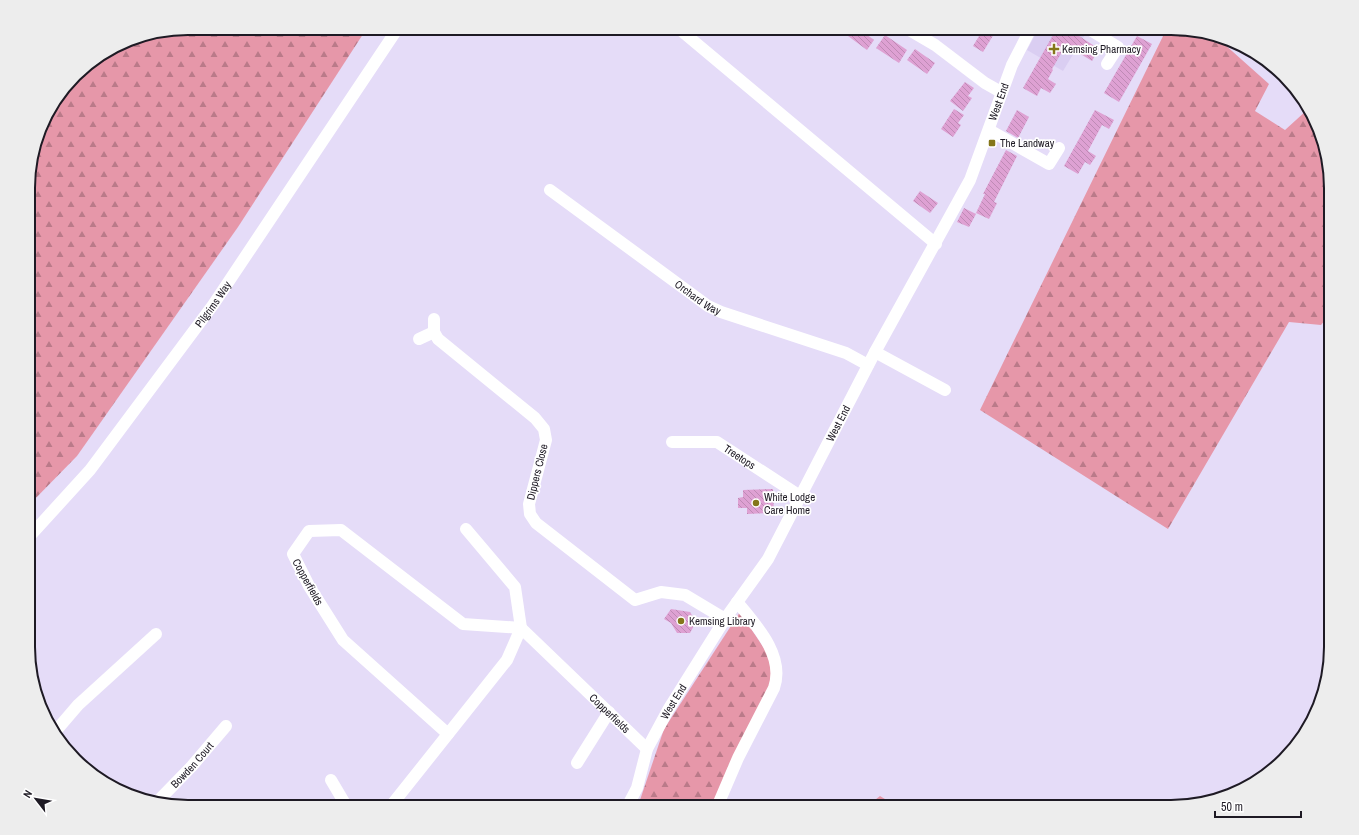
<svg xmlns="http://www.w3.org/2000/svg" width="1359" height="835" viewBox="0 0 1359 835" font-family="'Archivo Narrow',sans-serif">
	<style>
		.built { fill: #dacef2 }
		.forest { fill: url(#forest-firs) }
		.building { fill: url(#building-back-hatch) }
		.lines { fill: none; stroke-linecap: round; stroke-linejoin: round }
		.minor { stroke: #fff; stroke-width: 12 }
		.poi-dot { fill: #84761a; stroke: #fff; stroke-width: 1.5 }
		.labels { text-anchor: middle; stroke-width: 3.5; stroke-linejoin: round; paint-order: stroke }
		.poi-label { font-size: 11px; fill: #1e1a24; stroke: #fff; text-anchor: start }
		.street-label { font-size: 11px; fill: #1e1a24; stroke: #fff }
		.rim { fill: none; stroke: #1e1a24; stroke-width: 2 }
	</style>
	<defs>
		<pattern id="forest-firs" width="22" height="20" patternUnits="userSpaceOnUse"><rect width="22" height="20" fill="#e697a9"/><path d="M5 1l3.5 6h-7zM16 11l3.5 6h-7z" fill="#ba7a89"/></pattern>
		<pattern id="building-back-hatch" width="6" height="6" patternUnits="userSpaceOnUse"><rect width="6" height="6" fill="#dea1d3"/><path d="M-1 5l2 2M0 0l6 6M5-1l2 2" fill="none" stroke="#be8ab5"/></pattern>
	</defs>
	<rect width="100%" height="100%" fill="#e5dcf8"/>
	<path class="built" d="M1039,28H1089L1063,71L1027,50Z"/>
	<g class="forest">
		<path d="M188,28H367L238,227L77,456L29,505V167L41,128L61,95L82,68L127,40Z"/>
		<path d="M1167,28L1214,35L1269,84L1255,111L1285,130L1307,110L1312,114L1331,178V313L1321,325L1289,322L1168,529L980,410Z"/>
		<path d="M740,612L773,662L772,684L714,807H646L639,803L664,729Z"/>
		<path d="M880,796L898,807H866Z"/>
	</g>
	<g class="building">
		<path d="M854,28H858L874,40L867,50L848,36Z"/>
		<path d="M984,28L994,34L983,52L973,46Z"/>
		<path d="M1057,28H1076L1073,32L1099,49L1092,61L1066,45L1052,69L1053,70L1048,79L1056,84L1050,93L1041,88L1037,96L1023,88Z"/>
		<path d="M885,35L907,50L899,63L876,48Z"/>
		<path d="M1137,36L1152,44L1119,102L1104,93Z"/>
		<path d="M915,49L935,63L927,74L907,60Z"/>
		<path d="M965,82L974,88L968,96L972,98L963,111L950,101Z"/>
		<path d="M954,109L964,115L958,123L961,125L953,137L941,129Z"/>
		<path d="M1017,110L1029,117L1018,138L1006,131Z"/>
		<path d="M1095,110L1114,120L1109,129L1102,125L1088,151L1096,156L1090,165L1085,162L1078,174L1064,166Z"/>
		<path d="M1006,150L1017,156L994,202L997,203L989,219L976,213L985,194H983Z"/>
		<path d="M920,191L938,203L930,213L913,201Z"/>
		<path d="M964,208L976,214L969,227L957,222Z"/>
		<path d="M773,489L774,513L747,514V508H738V498L743,497V490Z"/>
		<path d="M671,609L690,612L696,622L690,633H677L671,623L664,619Z"/>
	</g>
	<g class="lines">
		<g class="minor">
			<path d="M678,28L936,244"/>
			<path d="M906,28L935,45L985,83L1001,92"/>
			<path d="M1087,28L1118,47L1107,64"/>
			<path d="M989,130L1049,164L1059,148"/>
			<path id="s1" d="M550,190L708,306L721,312L846,353L868,365"/>
			<path d="M434,319V332L438,339L535,418L544,429L546,440L529,504L530,514L536,523L635,600L661,592L685,595L725,619"/>
			<path d="M419,339L434,332"/>
			<path d="M875,352L945,390"/>
			<path id="s2" d="M672,442H717L800,496"/>
			<path id="s3" d="M29,537L90,470L213,305L398,28"/>
			<path d="M54,733L78,705L156,634"/>
			<path d="M448,734L343,640L309,586L293,554L309,531L341,530L463,624L521,628L515,587L466,529"/>
			<path d="M577,763L609,712"/>
			<path d="M331,780L347,807"/>
			<path id="s4" d="M157,802L192,766L226,726"/>
			<path id="s5" d="M390,807L507,660L521,628L647,749"/>
			<path id="s6" d="M627,807L637,788L647,749L668,710L725,619L768,559L875,352L970,180L1012,65L1031,28"/>
			<path d="M717,807L738,758L774,688C785,656 757,626 737,602"/>
		</g>
	</g>
	<g class="poi-dot">
		<path d="M1052 43h4v4h4v4h-4v4h-4v-4h-4v-4h4z"/>
		<rect x="988" y="139" width="8" height="8" rx="2"/>
		<circle cx="756" cy="503" r="4"/>
		<circle cx="681" cy="621" r="4"/>
	</g>
	<g class="labels">
		<g class="poi-label">
			<text x="1062" y="53">Kemsing Pharmacy</text>
			<text x="1000" y="147">The Landway</text>
			<text x="764" y="501">White Lodge<tspan x="764" dy="13">Care Home</tspan></text>
			<text x="689" y="625">Kemsing Library</text>
		</g>
		<g class="street-label">
			<text dy="4" stroke="none"><textPath href="#s6" startOffset="800">West End</textPath></text>
			<text dy="4" stroke="none"><textPath href="#s1" startOffset="183">Orchard Way</textPath></text>
			<text dy="4" stroke="none"><textPath href="#s3" startOffset="297">Pilgrims Way</textPath></text>
			<text dy="4" stroke="none"><textPath href="#s6" startOffset="440">West End</textPath></text>
			<text dy="4" stroke="none"><textPath href="#s2" startOffset="72">Treetops</textPath></text>
			<text transform="translate(537 472) rotate(-76)" y="4">Dippers Close</text>
			<text transform="translate(308 582) rotate(61)" y="4">Copperfields</text>
			<text dy="4" stroke="none"><textPath href="#s6" startOffset="116">West End</textPath></text>
			<text dy="4" stroke="none"><textPath href="#s5" startOffset="346">Copperfields</textPath></text>
			<text dy="4" stroke="none"><textPath href="#s4" startOffset="51">Bowden Court</textPath></text>
		</g>
	</g>
	<path d="M0 0H1359V835H0ZM188 35H1171A153 153 0 0 1 1324 188V647A153 153 0 0 1 1171 800H188A153 153 0 0 1 35 647V188A153 153 0 0 1 188 35Z" fill="#ededed" fill-rule="evenodd"/>
	<path class="rim" d="M188 35H1171A153 153 0 0 1 1324 188V647A153 153 0 0 1 1171 800H188A153 153 0 0 1 35 647V188A153 153 0 0 1 188 35Z"/>
	<g transform="translate(36 799) rotate(301)" stroke="#ffffff" stroke-width="3" paint-order="stroke">
	<path d="M0-3L7 15L0 10L-7 15Z" fill="#1e1a24"/>
	<text y="-6" font-size="11" font-weight="bold" text-anchor="middle" fill="#1e1a24">N</text>
	</g>
	<path d="M1215 811v6h86v-6" fill="none" stroke="#1e1a24" stroke-width="2"/>
	<text x="1221" y="811" font-size="12" fill="#1e1a24" stroke="#ffffff" stroke-width="3" paint-order="stroke">50 m</text>
</svg>
